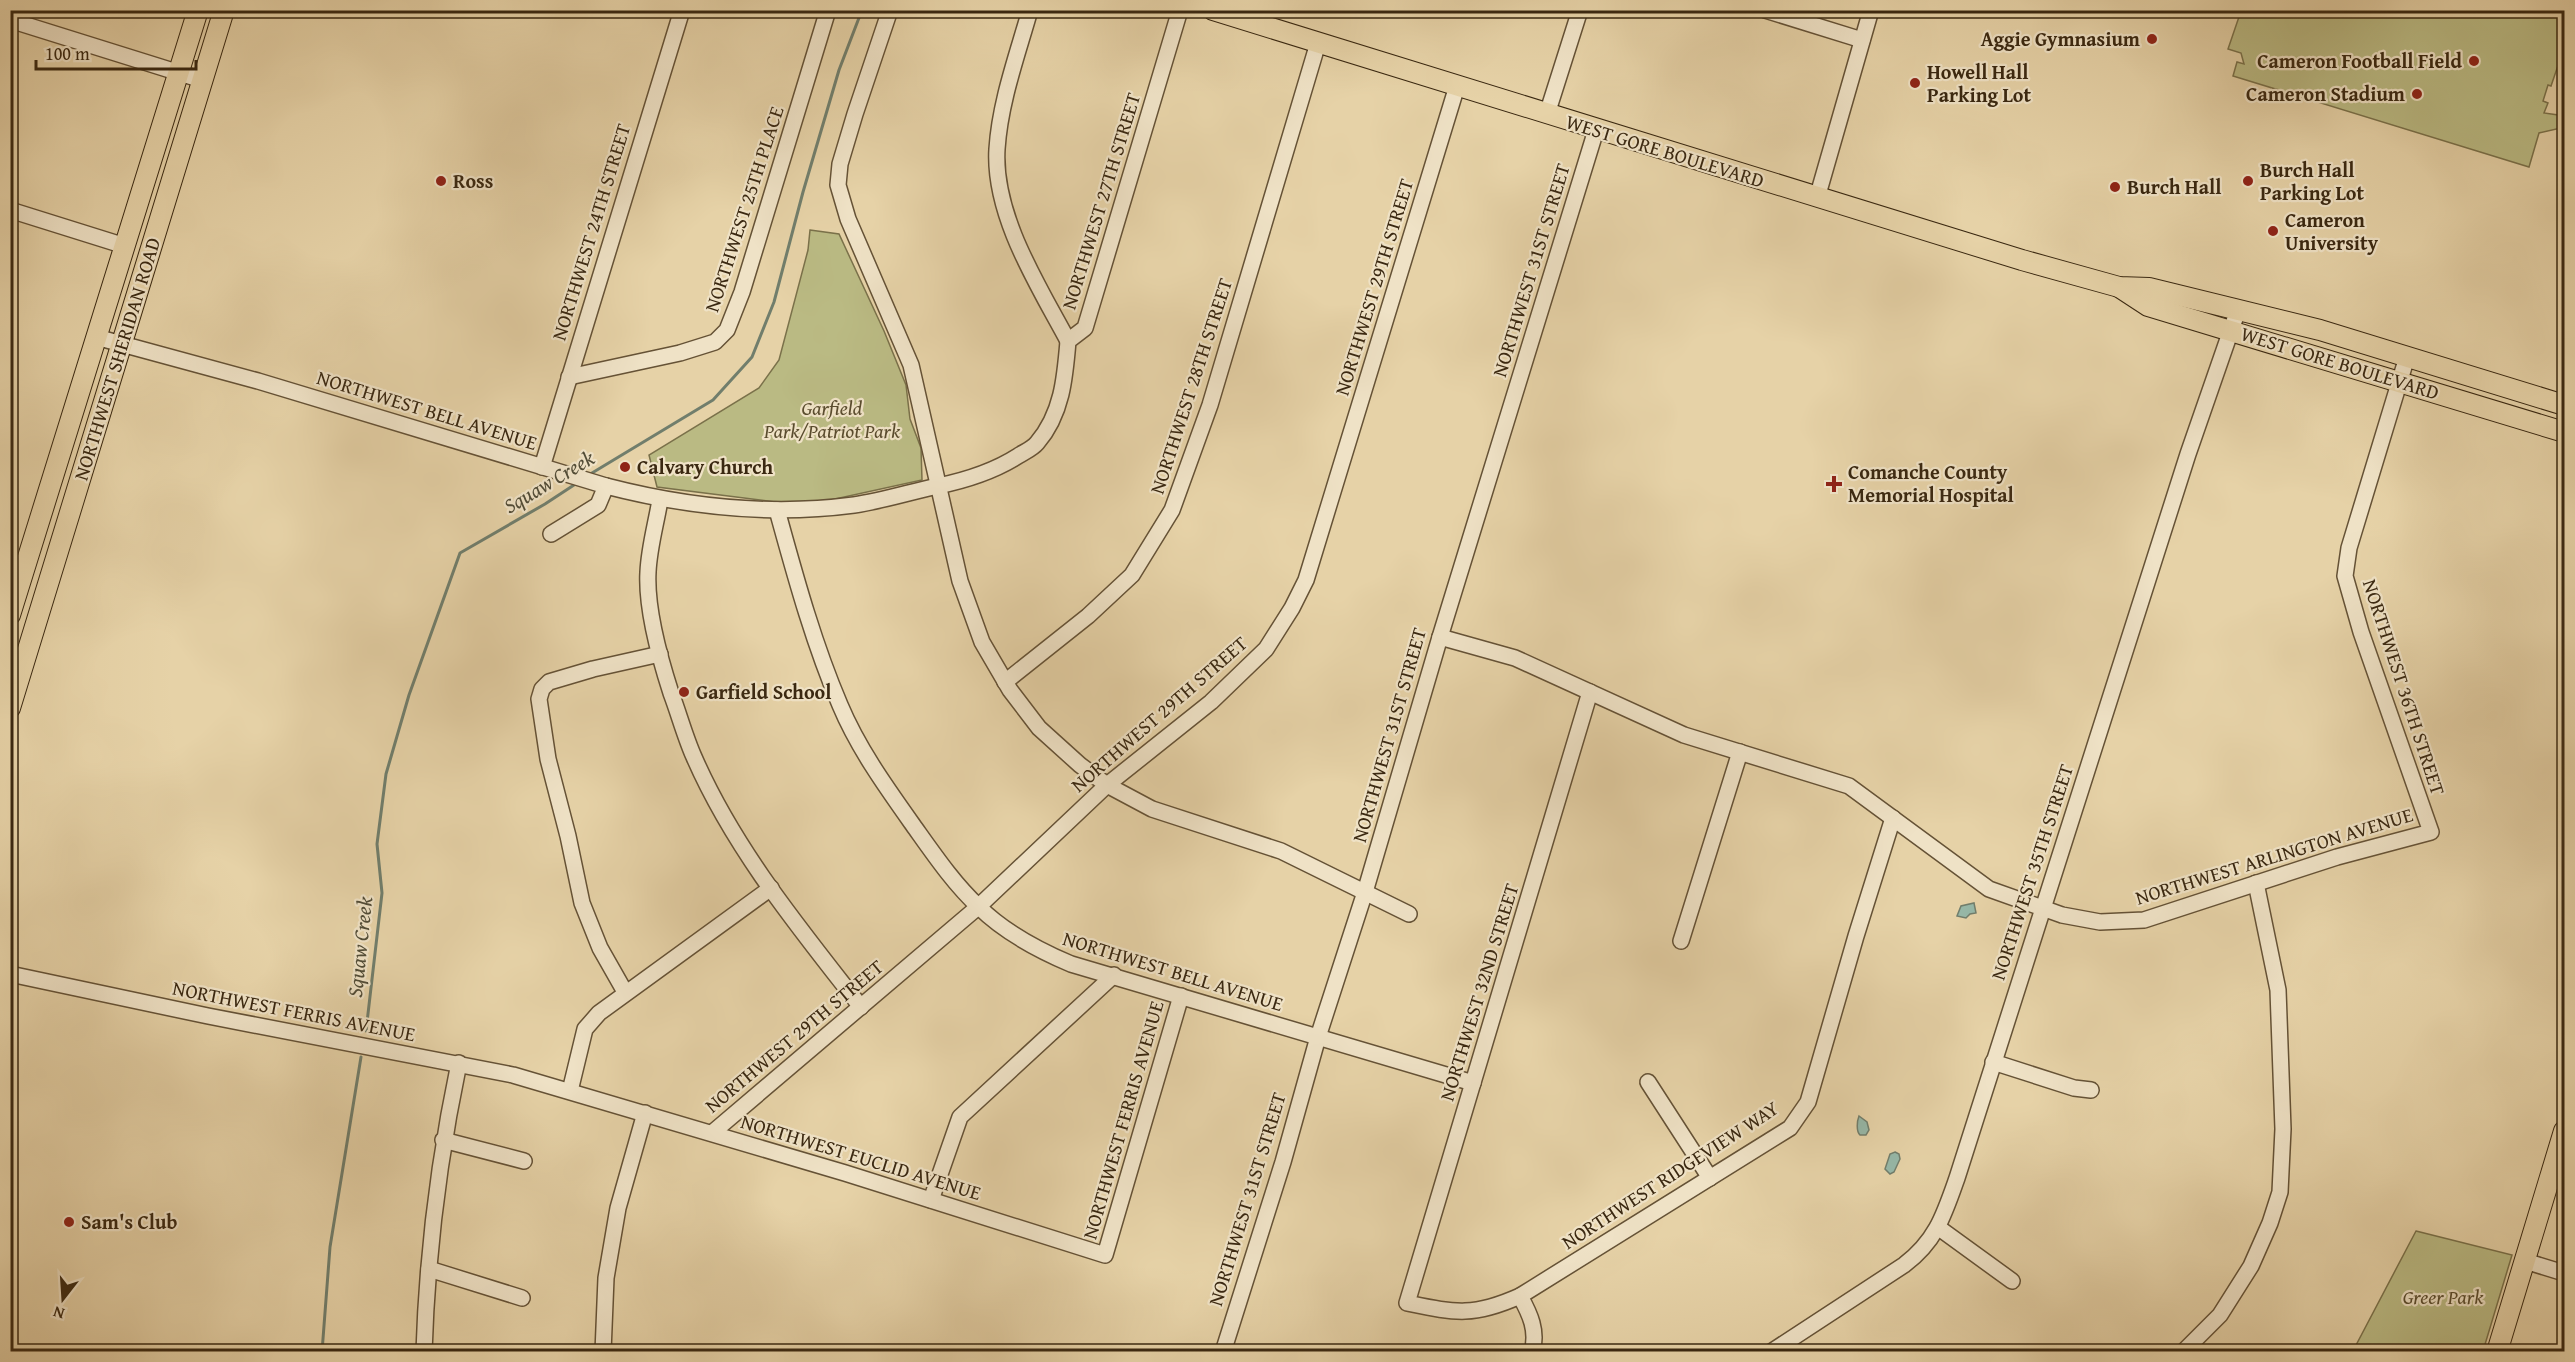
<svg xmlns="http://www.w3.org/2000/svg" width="2575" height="1362" viewBox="0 0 2575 1362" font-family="'Gentium Book Plus',serif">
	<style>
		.green { fill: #baba83; stroke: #7a714a; stroke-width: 1.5 }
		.water { fill: #96b8a8; stroke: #717e6c; stroke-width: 1.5 }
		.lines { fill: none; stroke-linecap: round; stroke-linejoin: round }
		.stream { stroke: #717e6c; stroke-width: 3 }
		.minor-casing { stroke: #655236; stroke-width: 18 }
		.major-casing { stroke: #3a2811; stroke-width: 22 }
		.minor { stroke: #efe2c6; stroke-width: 15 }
		.major { stroke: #e6d2a7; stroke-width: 20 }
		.poi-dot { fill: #8f2418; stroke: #efe2c6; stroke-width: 2 }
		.labels { text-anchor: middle; stroke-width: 4.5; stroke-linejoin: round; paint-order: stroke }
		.poi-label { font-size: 20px; font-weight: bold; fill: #3a2811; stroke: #efe2c6; text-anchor: start }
		.street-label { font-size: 20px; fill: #3a2811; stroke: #efe2c6 }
		.park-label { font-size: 20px; font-style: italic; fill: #5a4c2e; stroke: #efe2c6 }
		.water-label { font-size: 21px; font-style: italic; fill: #514c37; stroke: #efe2c6 }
	</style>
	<rect width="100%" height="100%" fill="#e6d2a7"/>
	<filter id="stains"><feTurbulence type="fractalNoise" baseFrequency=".00333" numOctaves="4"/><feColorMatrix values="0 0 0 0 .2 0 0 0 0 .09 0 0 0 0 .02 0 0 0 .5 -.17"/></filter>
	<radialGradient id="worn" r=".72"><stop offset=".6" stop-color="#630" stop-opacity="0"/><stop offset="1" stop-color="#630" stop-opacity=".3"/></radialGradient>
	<g class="green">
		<path d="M2241,11H2564V48L2551,86L2548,85L2543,101L2548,103L2544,113L2558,115L2561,128L2539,133L2529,167L2233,76L2237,62L2244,64L2241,53L2228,49Z"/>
		<path d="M810,230L839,234L884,331L906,385L910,419L921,448L922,480L826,501L775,502L657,487L649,455L759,388L779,360L808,250Z"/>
		<path d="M2416,1231L2512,1255L2483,1351H2350L2355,1347Z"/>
	</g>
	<g class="water">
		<path d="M1974,903L1976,913L1970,914L1966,918L1957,916L1961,906Z"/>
		<path d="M1859,1116L1867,1122L1869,1130L1866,1135H1860C1856,1131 1857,1121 1859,1116Z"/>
		<path d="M1895,1152L1899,1154L1900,1159L1894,1172L1890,1174L1885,1169L1890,1154Z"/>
	</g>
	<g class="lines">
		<g class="stream">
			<path d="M587,476L713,400L752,357L774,302L803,192L839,70L862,10"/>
			<path d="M366,1031L382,893L377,844L386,774L409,695L460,553L545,504L577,483"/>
			<path d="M322,1352L330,1247L361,1057"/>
		</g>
		<g class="minor-casing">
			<g id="minor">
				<path d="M890,10L855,114L840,164L838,185L848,219L911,365L960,581L982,642L1010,690L1039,728L1080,765L1107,785L1152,809L1281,851L1409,914"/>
				<path d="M1030,10C1017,56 1000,102 997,149C993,215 1038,285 1068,341"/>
				<path d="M1765,10L1862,40"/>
				<path d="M10,20L202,80"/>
				<path d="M1547,114L1580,10"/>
				<path d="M1817,198L1871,10"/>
				<path d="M10,210L125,246"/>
				<path d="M96,337L258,381L606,486C687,507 770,516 854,505C882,501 910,492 938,486C967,480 993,472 1018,456C1024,452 1032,449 1037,443C1062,414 1065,378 1068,341L1085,328L1180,10"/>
				<path d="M569,377L680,353L715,342L727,330L742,292L828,10"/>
				<path d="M542,467L682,10"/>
				<path d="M660,500C656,524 649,548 648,572C646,608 660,659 671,693C679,714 685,737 694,757C734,849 800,929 861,1007"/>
				<path d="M777,510C795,575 813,642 840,705C858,748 886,787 913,825C933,853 954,884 979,907C1005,933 1038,950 1071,964L1473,1083"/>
				<path d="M551,534L598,505L606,486"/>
				<path d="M1440,637L1515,658L1684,735L1849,786L1989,889L2062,915L2100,922L2144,920L2337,857L2431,832L2361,632L2345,576L2349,548L2407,357"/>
				<path d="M1005,682L1088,616L1132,575L1172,510L1210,405L1318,43"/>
				<path d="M1590,692L1407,1303C1456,1313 1473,1317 1520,1296L1790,1128L1808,1102L1856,936L1893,818"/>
				<path d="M1681,941L1740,752"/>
				<path d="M10,974L208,1016L513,1075L845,1173L1105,1255L1181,996"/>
				<path d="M625,992L600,948L582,903L568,836L548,759L539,699L542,689L549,682L593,669L660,654"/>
				<path d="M1993,1062L2074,1088L2091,1090"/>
				<path d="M1648,1082L1710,1178"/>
				<path d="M570,1091L585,1029L599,1013L771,888"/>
				<path d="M712,1133L978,907L1107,785L1211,702L1266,649L1292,608L1306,580L1457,86"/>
				<path d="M443,1140L524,1161"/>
				<path d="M931,1200L960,1117L1114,975"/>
				<path d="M1939,1228L2012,1281"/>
				<path d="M2525,1261L2564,1273"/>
				<path d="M429,1269L522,1298"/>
				<path d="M1520,1296C1530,1314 1538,1331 1532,1352"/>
				<path d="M424,1352C427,1254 439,1158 459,1063"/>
				<path d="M603,1352L606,1278L618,1208L645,1113"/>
				<path d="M1223,1352L1283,1162L1318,1037L1365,892L1440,637L1596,130"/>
				<path d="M1771,1352L1904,1265C1936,1241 1944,1215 1957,1178L2188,454L2238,310"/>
				<path d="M2183,1352L2220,1315L2251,1266L2270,1223L2280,1192L2283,1129L2278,990L2256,883"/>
			</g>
		</g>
		<g class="major-casing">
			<g id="major">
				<path d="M1213,10L2022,260L2119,287L2149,288L2320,330L2564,405"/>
				<path d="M2119,287L2148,306L2564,432"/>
				<path d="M10,615L198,10"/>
				<path d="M10,708L224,10"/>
				<path d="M2497,1352L2564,1131"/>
			</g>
		</g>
		<use href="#minor" class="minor"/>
		<use href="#major" class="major"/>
	</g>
	<g class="poi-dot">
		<circle cx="2152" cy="39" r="6"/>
		<circle cx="2474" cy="61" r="6"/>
		<circle cx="1915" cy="83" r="6"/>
		<circle cx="2417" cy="94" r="6"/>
		<circle cx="441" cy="181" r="6"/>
		<circle cx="2248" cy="181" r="6"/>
		<circle cx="2115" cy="187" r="6"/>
		<circle cx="2273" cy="231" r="6"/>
		<circle cx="625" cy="467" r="6"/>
		<path d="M1831 475h6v6h6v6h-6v6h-6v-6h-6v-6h6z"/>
		<circle cx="684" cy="692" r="6"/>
		<circle cx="69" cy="1222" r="6"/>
	</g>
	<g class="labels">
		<g class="poi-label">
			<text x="2140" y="46" text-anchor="end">Aggie Gymnasium</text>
			<text x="2462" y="68" text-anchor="end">Cameron Football Field</text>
			<text x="1927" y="79">Howell Hall<tspan x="1927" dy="23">Parking Lot</tspan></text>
			<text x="2405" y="101" text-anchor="end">Cameron Stadium</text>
			<text x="2260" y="177">Burch Hall<tspan x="2260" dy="23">Parking Lot</tspan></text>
			<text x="453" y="188">Ross</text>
			<text x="2127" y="194">Burch Hall</text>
			<text x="2285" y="227">Cameron<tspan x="2285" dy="23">University</tspan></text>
			<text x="637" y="474">Calvary Church</text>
			<text x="1848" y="479">Comanche County<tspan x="1848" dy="23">Memorial Hospital</tspan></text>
			<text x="696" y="699">Garfield School</text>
			<text x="81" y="1229">Sam's Club</text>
		</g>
		<g class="street-label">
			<text transform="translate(1665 151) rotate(17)" y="7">WEST GORE BOULEVARD</text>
			<text transform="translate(1101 201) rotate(-73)" y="7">NORTHWEST 27TH STREET</text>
			<text transform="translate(744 209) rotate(-72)" y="7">NORTHWEST 25TH PLACE</text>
			<text transform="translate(591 232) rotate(-73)" y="7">NORTHWEST 24TH STREET</text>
			<text transform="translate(1531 270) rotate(-73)" y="7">NORTHWEST 31ST STREET</text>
			<text transform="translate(1374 287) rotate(-73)" y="7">NORTHWEST 29TH STREET</text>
			<text transform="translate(117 359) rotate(-73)" y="7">NORTHWEST SHERIDAN ROAD</text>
			<text transform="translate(2340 363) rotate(17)" y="7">WEST GORE BOULEVARD</text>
			<text transform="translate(1191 386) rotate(-72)" y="7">NORTHWEST 28TH STREET</text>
			<text transform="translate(427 410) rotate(17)" y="7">NORTHWEST BELL AVENUE</text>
			<text transform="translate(2404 687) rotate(72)" y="7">NORTHWEST 36TH STREET</text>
			<text transform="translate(1159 714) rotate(-41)" y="7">NORTHWEST 29TH STREET</text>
			<text transform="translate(1389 735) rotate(-74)" y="7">NORTHWEST 31ST STREET</text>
			<text transform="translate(2274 856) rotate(-17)" y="7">NORTHWEST ARLINGTON AVENUE</text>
			<text transform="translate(2032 872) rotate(-72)" y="7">NORTHWEST 35TH STREET</text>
			<text transform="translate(1173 971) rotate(17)" y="7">NORTHWEST BELL AVENUE</text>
			<text transform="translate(1479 992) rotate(-73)" y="7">NORTHWEST 32ND STREET</text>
			<text transform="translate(294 1011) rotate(11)" y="7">NORTHWEST FERRIS AVENUE</text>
			<text transform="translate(794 1036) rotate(-40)" y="7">NORTHWEST 29TH STREET</text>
			<text transform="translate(1123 1120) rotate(-74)" y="7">NORTHWEST FERRIS AVENUE</text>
			<text transform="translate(861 1157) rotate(17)" y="7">NORTHWEST EUCLID AVENUE</text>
			<text transform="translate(1670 1175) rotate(-33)" y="7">NORTHWEST RIDGEVIEW WAY</text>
			<text transform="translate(1247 1199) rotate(-73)" y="7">NORTHWEST 31ST STREET</text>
		</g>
		<g class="park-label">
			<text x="832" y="415">Garfield<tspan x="832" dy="23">Park/Patriot Park</tspan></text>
			<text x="2443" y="1304">Greer Park</text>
		</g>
		<g class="water-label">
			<text transform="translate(549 482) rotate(-31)" y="7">Squaw Creek</text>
			<text transform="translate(360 947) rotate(-84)" y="7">Squaw Creek</text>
		</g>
	</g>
	<rect width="2575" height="1362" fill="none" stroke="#e6d2a7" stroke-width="36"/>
	<rect x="12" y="12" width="2551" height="1338" fill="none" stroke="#3a2811" stroke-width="3"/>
	<rect x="18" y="18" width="2539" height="1326" fill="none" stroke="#3a2811" stroke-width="1.5"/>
	<g transform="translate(63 1299) rotate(197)" stroke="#efe2c6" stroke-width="4.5" paint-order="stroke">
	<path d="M0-4.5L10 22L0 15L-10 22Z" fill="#3a2811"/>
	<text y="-9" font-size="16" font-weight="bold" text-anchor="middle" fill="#3a2811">N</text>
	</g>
	<path d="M36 60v9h160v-9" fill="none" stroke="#3a2811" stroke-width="3"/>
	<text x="45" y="60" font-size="18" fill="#3a2811" stroke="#efe2c6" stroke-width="4.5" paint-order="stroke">100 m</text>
	<rect width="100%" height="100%" filter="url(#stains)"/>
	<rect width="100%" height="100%" fill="url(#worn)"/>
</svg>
